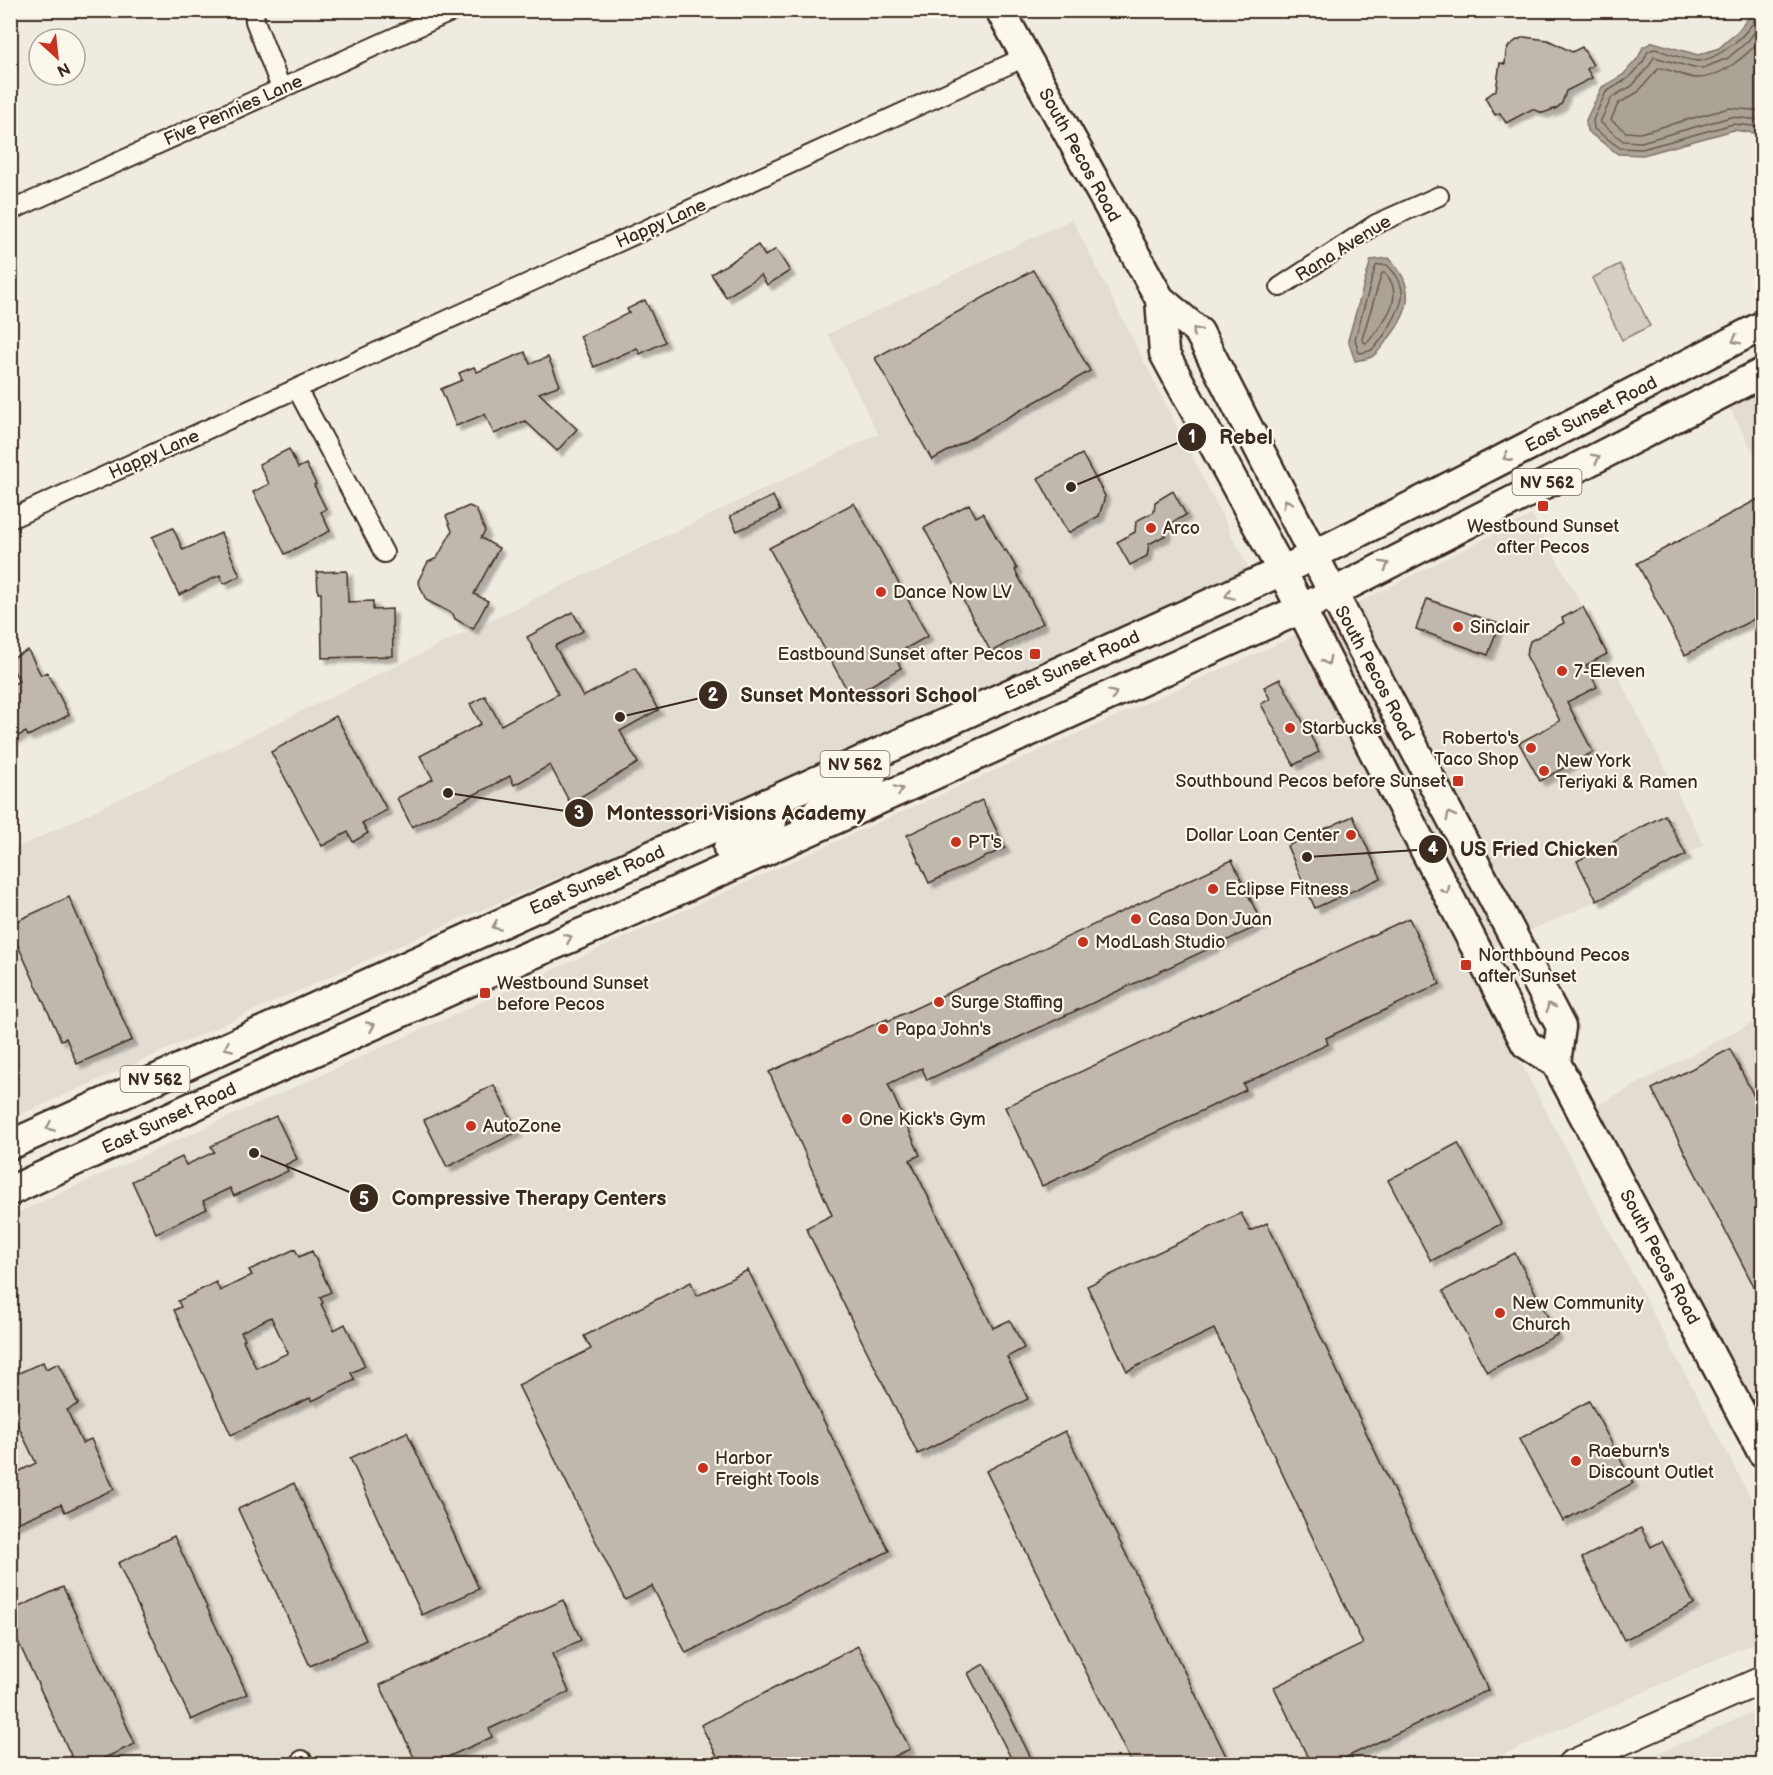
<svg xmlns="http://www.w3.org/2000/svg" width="1773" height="1775" viewBox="0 0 1773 1775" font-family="'Balsamiq Sans',sans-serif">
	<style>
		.built { fill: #e2dcd1 }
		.green { fill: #d5cec3; stroke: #887c70; stroke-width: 1.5 }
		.water { fill: #aca397; stroke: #7f7367; stroke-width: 1.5 }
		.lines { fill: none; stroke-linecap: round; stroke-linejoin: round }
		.shore { stroke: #685a4e; stroke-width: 1.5 }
		.building { fill: #c0b8ad; stroke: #3b2a1e; stroke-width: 1.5; fill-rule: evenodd; filter: url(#shadow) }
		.street-casing { stroke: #3b2a1e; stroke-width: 22 }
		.secondary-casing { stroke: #3b2a1e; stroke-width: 30 }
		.primary-casing { stroke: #3b2a1e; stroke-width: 33 }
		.street { stroke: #fbf7ec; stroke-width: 18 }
		.secondary { stroke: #fbf7ec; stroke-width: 26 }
		.primary { stroke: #fbf7ec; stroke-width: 28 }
		.oneway { stroke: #9b9085 }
		.poi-dot { fill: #c8321e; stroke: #fbf7ec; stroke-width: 2 }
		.labels { text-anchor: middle; stroke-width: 4.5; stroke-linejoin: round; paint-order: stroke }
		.shield { fill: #fbf7ec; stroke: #75685c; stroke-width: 1.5 }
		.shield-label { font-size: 16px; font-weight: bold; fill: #3b2a1e }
		.street-label { font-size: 18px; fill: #3b2a1e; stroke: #fbf7ec }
		.poi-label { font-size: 18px; fill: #3b2a1e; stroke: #fbf7ec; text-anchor: start }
		.leader { fill: none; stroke: #3b2a1e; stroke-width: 2 }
		.callout-dot { fill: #3b2a1e; stroke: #fbf7ec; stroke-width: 2 }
		.mark-label { font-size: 18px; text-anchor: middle; font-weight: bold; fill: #fff }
		.callout-label { font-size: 20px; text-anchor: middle; font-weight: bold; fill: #3b2a1e; stroke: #fbf7ec; stroke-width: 4.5; stroke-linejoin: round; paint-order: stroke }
	</style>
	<defs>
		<filter id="shadow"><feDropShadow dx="5" dy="5" stdDeviation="1.5" flood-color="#0004"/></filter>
	</defs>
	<rect width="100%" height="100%" fill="#f0ebe0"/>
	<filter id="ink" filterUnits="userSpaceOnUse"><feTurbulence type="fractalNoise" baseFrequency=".0167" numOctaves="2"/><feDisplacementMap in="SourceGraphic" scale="12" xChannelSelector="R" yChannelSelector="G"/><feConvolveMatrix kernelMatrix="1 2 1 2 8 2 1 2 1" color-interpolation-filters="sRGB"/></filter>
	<g filter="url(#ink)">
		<g class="built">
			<path d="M1072,219L1252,575L725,808L457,920L11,1119V851L878,434L828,334Z"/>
			<path d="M1762,373V468L1722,394Z"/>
			<path d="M1532,515L1583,607L1704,845L1597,901L1493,947L1447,859L1419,871L1762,1519V1639L1483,1764H11L10,1216L848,836L1271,647Z"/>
			<path d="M1762,1017V1452L1583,1113Z"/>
			<path d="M1762,1708V1764H1634Z"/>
		</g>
		<path class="green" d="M1620,264L1650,326L1622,340L1592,278Z"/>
		<g class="water">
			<path d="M1754,11H1762V132L1759,134L1734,130L1643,155L1618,154L1587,131L1586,120L1602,87L1623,75L1638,58L1643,47L1653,42L1698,55L1719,48L1737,32Z"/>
			<path d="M1389,258C1415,285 1412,309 1389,338C1384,343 1379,352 1373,356C1368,359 1361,360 1355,361L1348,340L1371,260Z"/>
		</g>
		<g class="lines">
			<g class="shore">
				<path d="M1758,10C1756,30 1715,63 1696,61C1682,59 1668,53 1655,49L1648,51L1643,62L1627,79L1606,92L1593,120L1594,129L1620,148L1642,149L1733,124L1762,127"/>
				<path d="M1762,22L1748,41L1728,58L1703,68H1694L1654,57L1649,66L1632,86L1612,97L1600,122L1623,141L1641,142L1731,117L1762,120"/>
				<path d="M1762,37C1749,54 1720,79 1696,78C1683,77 1671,69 1659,68L1638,92L1618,104L1611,120L1626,132L1640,133L1729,108L1762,111"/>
				<path d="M1377,265H1387C1396,273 1404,286 1402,298C1400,311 1381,344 1370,351C1368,351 1362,353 1360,353L1358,351L1355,339L1375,268Z"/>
				<path d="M1382,273H1385C1407,297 1383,323 1368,342L1365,343L1362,339Z"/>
			</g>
		</g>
		<g class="building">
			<path d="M1524,37L1548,40L1572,52L1582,47L1593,65L1587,69L1592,78L1566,91L1562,103L1557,108L1543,113L1532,109L1506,123L1500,113L1495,115L1485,98L1496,90L1500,63L1505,64L1506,51L1509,46L1517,40Z"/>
			<path d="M758,245L765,256L776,249L790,271L767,285L761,275L726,297L711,274Z"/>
			<path d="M1033,270L1090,371L932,460L875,358Z"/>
			<path d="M645,300L665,342L640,354L637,348L594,367L580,336L629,313L627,309Z"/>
			<path d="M525,352L530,364L548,357L560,385L539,393L577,429L557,451L525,421L494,434L485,414L456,426L441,389L462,380L459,373L474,367L477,372Z"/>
			<path d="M289,449L298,468L306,464L316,484L314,485L326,509L321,512L330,531L285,554L253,492L269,484L259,464Z"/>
			<path d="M1082,454L1105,496L1099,516L1068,533L1038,478Z"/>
			<path d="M1173,491L1186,515L1168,525L1166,535L1149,544L1147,556L1130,565L1117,542L1135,532L1136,521L1154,512L1155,502Z"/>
			<path d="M773,496L780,511L737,531L730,516Z"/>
			<path d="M1762,497V615L1685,655L1637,563Z"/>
			<path d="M854,503L928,636L894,655L901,668L851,697L769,548Z"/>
			<path d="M969,504L976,517L983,513L1004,551L1006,550L1017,569L1015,570L1043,623L991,652L924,528Z"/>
			<path d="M469,506L476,509L485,531L481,538L499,548L474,594L488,601L473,629L455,619L453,614L426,600L418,581L428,562L437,558L452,531L446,516Z"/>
			<path d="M173,528L183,550L221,533L240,576L224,584L220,575L179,595L152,537Z"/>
			<path d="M347,571L348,602L373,601V610L392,609L393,656L322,658L321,593H318L317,572Z"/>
			<path d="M1427,599L1499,624L1488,655L1416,629Z"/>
			<path d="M1583,607L1607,654L1586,665L1597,687L1567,702L1593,752L1540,781L1519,743L1560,721L1526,655L1530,641L1564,623L1562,618Z"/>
			<path d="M573,612L583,631L555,646L583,697L635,668L658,710L620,731L638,763L570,803L550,765L514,785L510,776L412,827L397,798L433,779L420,756L481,724L470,704L485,696L501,725L558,694L527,637Z"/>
			<path d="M28,650L41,675L47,672L69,715L28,736L26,732L10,740V686L19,681L10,663V659Z"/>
			<path d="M1280,679L1319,752L1294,765L1261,704L1270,699L1264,687Z"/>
			<path d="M336,716L387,810L362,823L368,833L353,842L348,832L322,846L271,752Z"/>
			<path d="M982,800L1005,848L929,883L907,835Z"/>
			<path d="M1665,815L1686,855L1597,901L1577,861Z"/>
			<path d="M1353,816L1381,878L1315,908L1287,846Z"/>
			<path d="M1232,860L1262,924L927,1080L922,1068L888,1084L920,1155L910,1160L993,1328L1010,1320L1024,1348L1007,1357L1028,1399L918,1454L806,1228L832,1215L769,1072L887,1019L888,1021Z"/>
			<path d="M69,897L132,1040L77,1064L66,1038L61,1040L10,928V924Z"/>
			<path d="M1409,918L1440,984L1326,1038L1328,1044L1243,1084L1246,1090L1042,1186L1005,1107Z"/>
			<path d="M1730,1049L1762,1112V1302L1652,1089Z"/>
			<path d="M494,1085L517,1132L447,1167L424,1120Z"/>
			<path d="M276,1116L297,1159L285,1165L288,1171L234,1196L230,1188L203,1201L207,1209L156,1233L132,1181L182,1157L186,1165L214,1152L211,1146Z"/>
			<path d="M1458,1143L1501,1224L1431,1261L1388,1180Z"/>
			<path d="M1241,1213L1250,1231L1267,1223L1488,1690L1332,1764H1311L1274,1687L1363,1644L1214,1329L1127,1371L1087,1286Z"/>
			<path d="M295,1249L299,1257L312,1251L331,1292L320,1297L323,1303L321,1304L334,1330L345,1324L365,1366L351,1373L355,1380L312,1401L310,1398L231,1435L174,1310L181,1307L178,1301L216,1282L220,1291L252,1275L249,1270ZM271,1317L288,1353L256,1368L243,1340L245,1339L241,1332Z"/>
			<path d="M1515,1253L1557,1335L1487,1372L1443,1291Z"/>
			<path d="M748,1270L889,1551L686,1653L652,1586L625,1600L518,1385L591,1349L584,1336L691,1282L697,1296Z"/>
			<path d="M43,1362L46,1369L59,1363L78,1404L67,1410L82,1443L91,1439L114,1489L65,1512L61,1504L10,1526V1476L36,1463L10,1409V1377Z"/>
			<path d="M1589,1401L1633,1483L1563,1521L1519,1439Z"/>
			<path d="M1065,1431L1230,1764H1132L986,1471Z"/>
			<path d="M407,1432L479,1589L422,1615L350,1458Z"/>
			<path d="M294,1483L366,1640L310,1666L238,1509Z"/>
			<path d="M1641,1528L1651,1547L1662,1541L1694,1604L1624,1640L1582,1558Z"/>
			<path d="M174,1536L247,1694L191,1720L118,1563Z"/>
			<path d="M63,1587L135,1744L91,1764H75L10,1624V1611Z"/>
			<path d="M563,1600L581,1640L552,1654L569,1692L489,1729L492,1737L432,1764H417L380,1685Z"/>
			<path d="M858,1646L910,1749L879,1764H721L701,1725Z"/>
			<path d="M984,1664L1034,1764H1014L968,1673Z"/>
		</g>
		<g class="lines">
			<g class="street-casing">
				<g id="street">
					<path d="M254,10L255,21L281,88"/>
					<path d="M10,211L455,10"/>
					<path d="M1280,287L1376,224L1439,196"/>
					<path d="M297,389L384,553"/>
					<path d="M10,519L1025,57"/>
					<path d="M302,1760L304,1764"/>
				</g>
			</g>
			<g class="secondary-casing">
				<path id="secondary" d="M1571,1764L1762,1680"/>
			</g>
			<g class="primary-casing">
				<g id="primary">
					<path d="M1000,10L1160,299L1199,332L1348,622L1561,1027L1556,1063"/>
					<path d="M1160,299L1164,353L1282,571L1380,764L1526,1044L1556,1063L1762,1452"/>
					<path d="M806,829V823C825,802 846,786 872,775"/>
					<path d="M728,848L756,835L772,822L773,815L767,803"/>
					<path d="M10,1145L1282,571L1433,495L1762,326"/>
					<path d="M10,1191L209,1099L507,965L608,922L1301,609L1762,373"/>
				</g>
			</g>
			<use href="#street" class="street"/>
			<use href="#secondary" class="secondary"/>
			<use href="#primary" class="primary"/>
		</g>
		<defs><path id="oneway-chevron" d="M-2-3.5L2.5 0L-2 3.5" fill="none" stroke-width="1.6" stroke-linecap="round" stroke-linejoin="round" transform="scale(1.5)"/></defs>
		<g class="oneway">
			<use href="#oneway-chevron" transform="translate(1196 331) rotate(-131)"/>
			<use href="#oneway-chevron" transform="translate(1736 340) rotate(153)"/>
			<use href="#oneway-chevron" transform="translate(1507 457) rotate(153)"/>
			<use href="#oneway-chevron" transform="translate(1596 458) rotate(-27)"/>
			<use href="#oneway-chevron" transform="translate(1287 503) rotate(-117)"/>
			<use href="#oneway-chevron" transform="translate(1385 565) rotate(-27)"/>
			<use href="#oneway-chevron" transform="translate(1229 595) rotate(156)"/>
			<use href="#oneway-chevron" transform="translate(1327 661) rotate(63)"/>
			<use href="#oneway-chevron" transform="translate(1113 694) rotate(-24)"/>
			<use href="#oneway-chevron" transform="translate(899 790) rotate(-24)"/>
			<use href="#oneway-chevron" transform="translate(1450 816) rotate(-118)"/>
			<use href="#oneway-chevron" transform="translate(1446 890) rotate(62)"/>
			<use href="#oneway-chevron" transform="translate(496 926) rotate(156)"/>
			<use href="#oneway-chevron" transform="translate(568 938) rotate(-23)"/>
			<use href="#oneway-chevron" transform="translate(1550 1007) rotate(-118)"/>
			<use href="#oneway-chevron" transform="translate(371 1026) rotate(-24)"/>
			<use href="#oneway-chevron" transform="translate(228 1047) rotate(156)"/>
			<use href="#oneway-chevron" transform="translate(50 1127) rotate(156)"/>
		</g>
	</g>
	<g class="poi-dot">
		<rect x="1537" y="500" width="12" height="12" rx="3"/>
		<circle cx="1151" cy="528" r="6"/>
		<circle cx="881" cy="592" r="6"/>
		<circle cx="1458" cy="627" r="6"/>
		<rect x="1029" y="648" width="12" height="12" rx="3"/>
		<circle cx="1562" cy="671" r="6"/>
		<circle cx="1290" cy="728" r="6"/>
		<circle cx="1531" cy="748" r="6"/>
		<circle cx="1544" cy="771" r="6"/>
		<rect x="1452" y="775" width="12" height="12" rx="3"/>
		<circle cx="1351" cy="835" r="6"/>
		<circle cx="956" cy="842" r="6"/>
		<circle cx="1213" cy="889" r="6"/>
		<circle cx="1136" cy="919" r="6"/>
		<circle cx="1083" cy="942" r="6"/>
		<rect x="1460" y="959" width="12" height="12" rx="3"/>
		<rect x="479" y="987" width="12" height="12" rx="3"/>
		<circle cx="939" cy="1002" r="6"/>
		<circle cx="883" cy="1029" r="6"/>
		<circle cx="847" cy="1119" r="6"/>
		<circle cx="471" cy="1126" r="6"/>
		<circle cx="1500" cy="1313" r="6"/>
		<circle cx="1576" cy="1461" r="6"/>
		<circle cx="703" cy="1468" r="6"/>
	</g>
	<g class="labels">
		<g class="shield">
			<rect x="1512.5" y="469" width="69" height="26" rx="4.5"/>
			<rect x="820.5" y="751" width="69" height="26" rx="4.5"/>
			<rect x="120.5" y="1066" width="69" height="26" rx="4.5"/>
		</g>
		<g class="shield-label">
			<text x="1547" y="488">NV 562</text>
			<text x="855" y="770">NV 562</text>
			<text x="155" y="1085">NV 562</text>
		</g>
		<g class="street-label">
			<text transform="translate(233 110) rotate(-24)" y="6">Five Pennies Lane</text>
			<text transform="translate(1080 155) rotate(61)" y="6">South Pecos Road</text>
			<text transform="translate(661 223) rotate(-24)" y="6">Happy Lane</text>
			<text transform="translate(1343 248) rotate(-32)" y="6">Rana Avenue</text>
			<text transform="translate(1591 414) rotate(-27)" y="6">East Sunset Road</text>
			<text transform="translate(154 454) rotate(-24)" y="6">Happy Lane</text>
			<text transform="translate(1072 665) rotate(-24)" y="6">East Sunset Road</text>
			<text transform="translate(1375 673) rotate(62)" y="6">South Pecos Road</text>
			<text transform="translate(597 880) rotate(-24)" y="6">East Sunset Road</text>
			<text transform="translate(169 1118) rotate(-25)" y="6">East Sunset Road</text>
			<text transform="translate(1660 1257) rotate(62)" y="6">South Pecos Road</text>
		</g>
		<g class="poi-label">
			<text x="1543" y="532" text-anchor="middle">Westbound Sunset<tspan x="1543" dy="21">after Pecos</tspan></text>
			<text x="1163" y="534">Arco</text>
			<text x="893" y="598">Dance Now LV</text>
			<text x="1470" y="633">Sinclair</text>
			<text x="1023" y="660" text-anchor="end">Eastbound Sunset after Pecos</text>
			<text x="1574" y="677">7-Eleven</text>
			<text x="1302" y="734">Starbucks</text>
			<text x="1519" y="744" text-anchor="end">Roberto's<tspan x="1519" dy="21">Taco Shop</tspan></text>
			<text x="1556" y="767">New York<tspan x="1556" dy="21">Teriyaki &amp; Ramen</tspan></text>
			<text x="1446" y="787" text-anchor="end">Southbound Pecos before Sunset</text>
			<text x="1339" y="841" text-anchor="end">Dollar Loan Center</text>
			<text x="968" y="848">PT's</text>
			<text x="1225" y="895">Eclipse Fitness</text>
			<text x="1148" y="925">Casa Don Juan</text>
			<text x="1095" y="948">ModLash Studio</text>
			<text x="1478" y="961">Northbound Pecos<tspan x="1478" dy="21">after Sunset</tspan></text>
			<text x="497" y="989">Westbound Sunset<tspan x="497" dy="21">before Pecos</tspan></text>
			<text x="951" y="1008">Surge Staffing</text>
			<text x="895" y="1035">Papa John's</text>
			<text x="859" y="1125">One Kick's Gym</text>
			<text x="483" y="1132">AutoZone</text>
			<text x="1512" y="1309">New Community<tspan x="1512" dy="21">Church</tspan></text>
			<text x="1588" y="1457">Raeburn's<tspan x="1588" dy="21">Discount Outlet</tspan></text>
			<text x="715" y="1464">Harbor<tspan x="715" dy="21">Freight Tools</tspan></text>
		</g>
	</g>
	<path class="leader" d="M1071 487L1192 437M620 717L713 695M448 793L579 813M1307 857L1433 849M254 1153L364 1198"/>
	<g class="callout-dot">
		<circle cx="1071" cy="487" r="6"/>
		<circle cx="620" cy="717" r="6"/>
		<circle cx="448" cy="793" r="6"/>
		<circle cx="1307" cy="857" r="6"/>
		<circle cx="254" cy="1153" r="6"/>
		<circle cx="1192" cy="437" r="15"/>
		<circle cx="713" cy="695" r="15"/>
		<circle cx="579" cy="813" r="15"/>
		<circle cx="1433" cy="849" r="15"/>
		<circle cx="364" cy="1198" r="15"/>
	</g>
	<g class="mark-label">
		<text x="1192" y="443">1</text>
		<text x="713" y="701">2</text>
		<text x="579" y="819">3</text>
		<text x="1433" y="855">4</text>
		<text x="364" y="1205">5</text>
	</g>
	<g class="callout-label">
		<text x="1246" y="444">Rebel</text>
		<text x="859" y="702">Sunset Montessori School</text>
		<text x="736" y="820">Montessori Visions Academy</text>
		<text x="1539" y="856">US Fried Chicken</text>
		<text x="529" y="1205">Compressive Therapy Centers</text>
	</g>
	<rect width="1773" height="1775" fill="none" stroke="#fbf7ec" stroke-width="36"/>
	<rect x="18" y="18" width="1737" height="1739" fill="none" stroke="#3b2a1e" stroke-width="2" filter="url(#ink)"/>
	<g transform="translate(57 57) rotate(153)"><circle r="28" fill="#fbf7ec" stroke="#aea59a" stroke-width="1.5"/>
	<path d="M0-4.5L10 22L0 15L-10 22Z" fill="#c8321e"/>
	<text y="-9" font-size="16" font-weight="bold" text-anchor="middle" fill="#3b2a1e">N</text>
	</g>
</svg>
